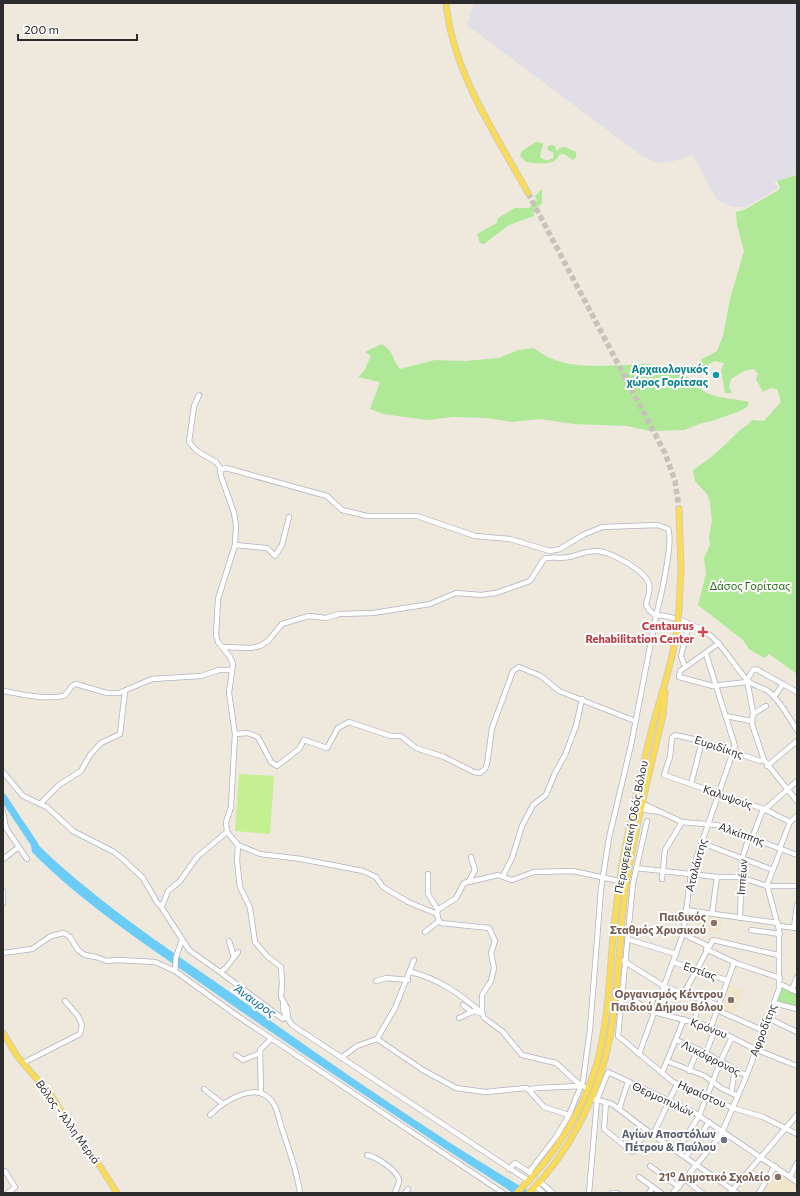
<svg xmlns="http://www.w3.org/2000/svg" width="800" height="1196" viewBox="0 0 800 1196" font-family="Commissioner,sans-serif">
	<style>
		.industrial { fill: #e1dee7 }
		.education { fill: #f1e6cc }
		.green { fill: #afe896 }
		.pitch { fill: #c4f092 }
		.water { fill: #6accf7 }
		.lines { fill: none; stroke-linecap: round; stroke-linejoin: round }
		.river { stroke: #6accf7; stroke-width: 7 }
		.major-tunnel { stroke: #c7c2ba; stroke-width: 5.5; stroke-dasharray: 5.5 3; stroke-linecap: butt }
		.minor-casing { stroke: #b1b3c0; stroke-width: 6 }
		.major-casing { stroke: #c8c8c8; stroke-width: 7 }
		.minor { stroke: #fff; stroke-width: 4.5 }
		.major { stroke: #fadb57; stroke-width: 5.5 }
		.major-bridge-casing { stroke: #c8c8c8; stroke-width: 7; stroke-linecap: butt }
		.major-bridge { stroke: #fadb57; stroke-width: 5.5 }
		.culture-dot { fill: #0f9aa8; stroke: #fff; stroke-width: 1.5 }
		.health-dot { fill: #e0444e; stroke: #fff; stroke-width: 1.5 }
		.education-dot { fill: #8d6e63; stroke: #fff; stroke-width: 1.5 }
		.worship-dot { fill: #6b7280; stroke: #fff; stroke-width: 1.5 }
		.labels { text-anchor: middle; stroke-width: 4; stroke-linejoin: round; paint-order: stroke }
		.culture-label { font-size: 11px; font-weight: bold; fill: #0d838f; stroke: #fff; text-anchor: end }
		.park-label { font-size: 11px; fill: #246f15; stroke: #fff }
		.health-label { font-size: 11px; font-weight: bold; fill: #be3a42; stroke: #fff; text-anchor: end }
		.street-label { font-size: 11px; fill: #2c2c2c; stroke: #fff }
		.education-label { font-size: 11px; font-weight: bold; fill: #785e54; stroke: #fff; text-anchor: end }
		.worship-label { font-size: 11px; font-weight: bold; fill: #5b616d; stroke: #fff; text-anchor: end }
		.water-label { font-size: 12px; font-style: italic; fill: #0469a8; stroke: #fff }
	</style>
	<rect width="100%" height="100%" fill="#eee8dd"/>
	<path class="industrial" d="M474,3H797V174L774,182L778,188L746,207H733L717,200L693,155L670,162L657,163L642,156L467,25Z"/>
	<g class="education">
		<path d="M707,914L723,916L720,934L705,930Z"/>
		<path d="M728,984L743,990L733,1016L719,1009Z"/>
		<path d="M774,1169L797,1184V1193H761Z"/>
	</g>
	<g class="green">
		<path d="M536,142L543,143C543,148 540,152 540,157C545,161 548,161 553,158L554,153L548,150L547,147L551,145L555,146L556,150L558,151L560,148L565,147L576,152V157L573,160L564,154L559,155C554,167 537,163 526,162L520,156L522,151Z"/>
		<path d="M797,175V674L769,654L764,658L749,649L743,640L698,605L706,574L704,558L710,545L709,536L712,521L710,502L707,494L695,481L693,470C709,460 723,447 736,434C741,428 746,428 752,420L764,421L781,402L777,389L770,388L763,392L756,379L758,374L754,369L744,371L731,379L729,387L732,393H725L721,370L724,363L714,361L708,365L706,368L699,363L702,359L717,351L723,336L730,299L744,251L737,225L736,212L744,210L777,191L780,188L777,181Z"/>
		<path d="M542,189V203L534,209V216L509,225L484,244L480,243L477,234L497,223L498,218L515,208H529L537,201L535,196Z"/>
		<path d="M382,344C396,354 391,358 400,369L435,360L465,361L499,358L518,350L534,348C561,370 595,366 628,365C637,365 645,363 655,365C666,367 680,370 689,378C694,382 699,388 705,392C717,399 735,398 749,402L747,407L740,411L712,421L702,423L684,430L650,431L627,426L574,424L540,419L511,422L487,418L453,417L427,420L383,414L370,409L380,382L358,377L364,371L371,356L365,352Z"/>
		<path d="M783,987L797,994V1008L777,1002Z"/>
	</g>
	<path class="pitch" d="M239,774L274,776L270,834L235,831Z"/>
	<path class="water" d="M30,837C90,897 161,944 230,992C328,1062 428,1132 532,1193H513L504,1187C401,1120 299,1052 199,982C141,941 81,902 32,852Z"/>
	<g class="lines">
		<path class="river" d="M3,797L35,845"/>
		<path class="major-tunnel" d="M528,193L665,453L675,481L679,509"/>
		<g class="minor-casing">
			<g id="minor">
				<path d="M199,395L194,406L189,442L197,451L216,462L221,469"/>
				<path d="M235,545L267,548L275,556L282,545L289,517"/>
				<path d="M719,643L680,671L679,677L713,686L747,682"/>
				<path d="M223,647L250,648L260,646L268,641L282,624L309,616L326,618L339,614L373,613L430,604L456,593L481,595L496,593L530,581L544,559C552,556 561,559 569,557C578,555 586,551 596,551C609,551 645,570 649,584C651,592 647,597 646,605L649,610L656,616C660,600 674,541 668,529L658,525L602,527L583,535L560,549L550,551L510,539L475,536L417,516H367L342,510L327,496L226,468L220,470L221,476L234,513L236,525L235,545L218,599L216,635L218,642L230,657L233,664L229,693L235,734L231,807L226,822L227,832L238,845L260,854L301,859L363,871L376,877L383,887L408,902L437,914"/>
				<path d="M685,667L681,656L689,624"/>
				<path d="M3,691C19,694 47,700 63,696C69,694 69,685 76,684L107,693H119L152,679L201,676L219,670H232"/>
				<path d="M797,692L756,669L753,670L747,680L753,712L752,724L764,760L797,801"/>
				<path d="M774,697L783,684"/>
				<path d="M753,714L766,706"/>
				<path d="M726,716L751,721"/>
				<path d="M235,734L248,733L258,737L271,762L277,766L299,749L304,740L327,748L338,728L349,722L391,736H401L416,748L444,757L474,772L480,773L485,769L487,764L492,728L513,671L519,667L541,676L559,691L635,721"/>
				<path d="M764,760L760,761L702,741L675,735L672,738L670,757L664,775L764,809L790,822"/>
				<path d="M767,766L797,741"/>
				<path d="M3,772L23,796L47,807L73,831L114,852L126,862L143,878L158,904L162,906L168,891L180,881L197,857L227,832"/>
				<path d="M691,784L702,741"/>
				<path d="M635,800L682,822L717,825L797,855"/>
				<path d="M40,804L59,785L81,771L90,755L101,743L120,734L125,691"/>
				<path d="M634,805L646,810L660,812"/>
				<path d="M3,812L6,828L27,859"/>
				<path d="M647,821L633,883L618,1036L673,1082L733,1108L763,1117L797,1134"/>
				<path d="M752,838L762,812L797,781"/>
				<path d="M702,843L773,870"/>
				<path d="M238,845L237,861L240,887L250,908L255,942L267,956L281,967L282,983L281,997L287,1008L288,1019L292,1025L529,1181"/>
				<path d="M780,848L790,822L797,816"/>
				<path d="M3,859L19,847"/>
				<path d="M636,868L717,877H740L767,886H797"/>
				<path d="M428,874V894L438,910"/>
				<path d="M503,876L512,858L522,826L533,805L546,795L555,773L565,755L576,726L582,699"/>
				<path d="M662,879L665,850L682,822"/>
				<path d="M469,881L475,870L471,857"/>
				<path d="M3,891V903"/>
				<path d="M160,905L189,950L220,972L226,968L238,952"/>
				<path d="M686,910L778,923"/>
				<path d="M712,914L717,877"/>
				<path d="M740,918L742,859L749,837"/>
				<path d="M779,926L797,928"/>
				<path d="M794,928L797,905"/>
				<path d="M751,930L780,934"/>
				<path d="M425,932L439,921"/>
				<path d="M683,934L708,946"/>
				<path d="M627,939L676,954"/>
				<path d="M229,941L234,957"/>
				<path d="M706,949L738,964L780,978"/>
				<path d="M3,953L32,949L51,936L64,933L70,937L78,950L85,955L96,957L107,961L118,960L155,962L175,971L239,1017L503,1193"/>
				<path d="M414,960L395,1008L377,1039L423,1070L456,1088L485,1092L527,1088L544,1107L569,1115"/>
				<path d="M624,961L665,987L718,1005"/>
				<path d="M673,962L726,980"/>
				<path d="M175,971L176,957L182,940"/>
				<path d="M220,972L283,1019L286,1017L283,1010V1003"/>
				<path d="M411,972C439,979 460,994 482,1013"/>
				<path d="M376,981L386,978L408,980"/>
				<path d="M780,984L797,992"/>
				<path d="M792,990L797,977"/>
				<path d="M622,992L650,1011L711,1027L755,1049L797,1066"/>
				<path d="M684,993L713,940L778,955"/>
				<path d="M774,1003L797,1009"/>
				<path d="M463,1005L472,1012"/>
				<path d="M717,1010L762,1030"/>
				<path d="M459,1018L474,1011L480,1013"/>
				<path d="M768,1018L797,1032"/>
				<path d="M694,1022L700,998"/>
				<path d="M711,1027L734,963"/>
				<path d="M676,1040C692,1046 707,1053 722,1062C730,1066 737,1072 746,1075"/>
				<path d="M706,1053L715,1029"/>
				<path d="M639,1054L683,934L691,874L735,746L706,654"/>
				<path d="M236,1055L243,1060L260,1053"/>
				<path d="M341,1058L357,1046L377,1039"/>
				<path d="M667,1061L705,1076L721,1088L738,1096"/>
				<path d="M23,1063L80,1034L82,1025L78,1016L65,1001"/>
				<path d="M689,1071L698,1049"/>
				<path d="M662,1073L684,1019"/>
				<path d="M587,1088L579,1084L556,1063L522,1055L502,1031L484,1018L482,1013V995L491,981L494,968L491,953L495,941L489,928L441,923L438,919L437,912L439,909L456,898L464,883L498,875L512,880L534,872L573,871L619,881"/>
				<path d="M204,1089L223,1104"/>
				<path d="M530,1090L536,1088L582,1086"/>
				<path d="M261,1093L260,1050L271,1039"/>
				<path d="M731,1093L735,1070"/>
				<path d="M594,1099L612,1104L653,1135L737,1193"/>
				<path d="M606,1102L604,1129L632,1152L647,1130"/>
				<path d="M619,1109L628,1082"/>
				<path d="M210,1115C224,1101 258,1079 273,1103C278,1110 279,1120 282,1129C289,1150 297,1170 300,1193"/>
				<path d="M653,1135L677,1084"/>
				<path d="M677,1151L699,1116L722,1058L732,1037"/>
				<path d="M367,1155C376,1157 399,1171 399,1181C399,1185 396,1189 395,1193"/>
				<path d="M686,1157L709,1122"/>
				<path d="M650,1166L679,1187"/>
				<path d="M509,1169L515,1163L532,1174"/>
				<path d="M5,1171L15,1187L8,1193"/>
				<path d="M529,1172L556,1137L569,1115L583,1081L590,1029L601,889L609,838L631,745L656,616C665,614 672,618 680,620C721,634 721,650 747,680C752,685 761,687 768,691C780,700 789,718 797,730"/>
				<path d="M639,1177L661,1193"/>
				<path d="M790,1177L797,1163"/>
				<path d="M685,1179L702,1193"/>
				<path d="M539,1181L553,1193"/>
				<path d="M536,1186L543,1193"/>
				<path d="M405,1193L408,1189"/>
				<path d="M589,1193L597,1100L608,1072L695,1113L797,1182"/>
				<path d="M612,1193H617"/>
				<path d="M649,1193L653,1187"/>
				<path d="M673,1193L717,1140L723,1130L746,1077L779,989V930L767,885L781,849"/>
				<path d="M730,1193L797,1115"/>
				<path d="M759,1193L775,1166"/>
			</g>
		</g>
		<g class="major-casing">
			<g id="major">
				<path d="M446,3C453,73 495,133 528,193"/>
				<path d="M679,509L681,569L679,609"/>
				<path d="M3,1033L17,1056L53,1098L78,1138L98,1163L117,1193"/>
				<path d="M517,1193C553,1157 583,1112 597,1063C607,1026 609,987 612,949C615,914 619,879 626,844C635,801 644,757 656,714C664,686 673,659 677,629"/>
				<path d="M529,1193C571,1151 599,1094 610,1037C619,989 619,940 625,892C634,833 649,774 663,715L665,692"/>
			</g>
		</g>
		<use href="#minor" class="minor"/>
		<use href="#major" class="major"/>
		<g class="major-bridge-casing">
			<path id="major-bridge" d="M677,629L679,609"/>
		</g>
		<use href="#major-bridge" class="major-bridge"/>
	</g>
	<circle class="culture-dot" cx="716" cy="375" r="4"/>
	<path class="health-dot" d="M701 626h4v4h4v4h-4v4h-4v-4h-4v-4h4z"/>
	<g class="education-dot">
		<circle cx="714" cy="923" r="4"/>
		<circle cx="731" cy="1000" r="4"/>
		<circle cx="778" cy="1177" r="4"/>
	</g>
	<circle class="worship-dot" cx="724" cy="1140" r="4"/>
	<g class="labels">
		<g class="culture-label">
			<text x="708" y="373">Αρχαιολογικός<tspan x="708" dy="13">χώρος Γορίτσας</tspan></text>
		</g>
		<g class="park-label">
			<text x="750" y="590">Δάσος Γορίτσας</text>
		</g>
		<g class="health-label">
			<text x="694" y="630">Centaurus<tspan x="694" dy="13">Rehabilitation Center</tspan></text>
		</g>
		<g class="street-label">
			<text transform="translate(719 747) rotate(18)" y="4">Ευριδίκης</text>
			<text transform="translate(728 797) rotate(19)" y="4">Καλυψούς</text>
			<text transform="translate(631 827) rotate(-79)" y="4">Περιφερειακή Οδός Βόλου</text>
			<text transform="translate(742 834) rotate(20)" y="4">Αλκίππης</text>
			<text transform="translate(696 865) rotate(-75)" y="4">Αταλάντης</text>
			<text transform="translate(742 877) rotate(-86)" y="4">Ιππέων</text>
			<text transform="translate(700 971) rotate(19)" y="4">Εστίας</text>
			<text transform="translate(709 1028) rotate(20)" y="4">Κρόνου</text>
			<text transform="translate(763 1030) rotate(-69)" y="4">Αφροδίτης</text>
			<text transform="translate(711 1058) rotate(27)" y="4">Λυκόφρoνος</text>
			<text transform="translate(702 1094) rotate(24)" y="4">Ηφαίστου</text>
			<text transform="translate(663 1099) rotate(25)" y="4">Θερμοπυλών</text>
			<text transform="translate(68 1122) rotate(54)" y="4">Βόλος - Άλλη Μεριά</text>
		</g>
		<g class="education-label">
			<text x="706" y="921">Παιδικός<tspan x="706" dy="13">Σταθμός Χρυσικού</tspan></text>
			<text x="723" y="998">Οργανισμός Κέντρου<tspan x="723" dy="13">Παιδιού Δήμου Βόλου</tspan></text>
			<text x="770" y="1181">21° Δημοτικό Σχολείο</text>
		</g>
		<g class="worship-label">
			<text x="716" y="1138">Αγίων Αποστόλων<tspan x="716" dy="13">Πέτρου &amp; Παύλου</tspan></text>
		</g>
		<g class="water-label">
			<text transform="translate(255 1001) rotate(35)" y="4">Άναυρος</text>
		</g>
	</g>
	<rect width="800" height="1196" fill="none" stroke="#2c2c2c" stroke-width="8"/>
	<path d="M18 34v6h119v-6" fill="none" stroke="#2c2c2c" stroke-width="2"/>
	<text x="24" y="34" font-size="12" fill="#2c2c2c" stroke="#ffffff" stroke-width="3" paint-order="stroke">200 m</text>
</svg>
